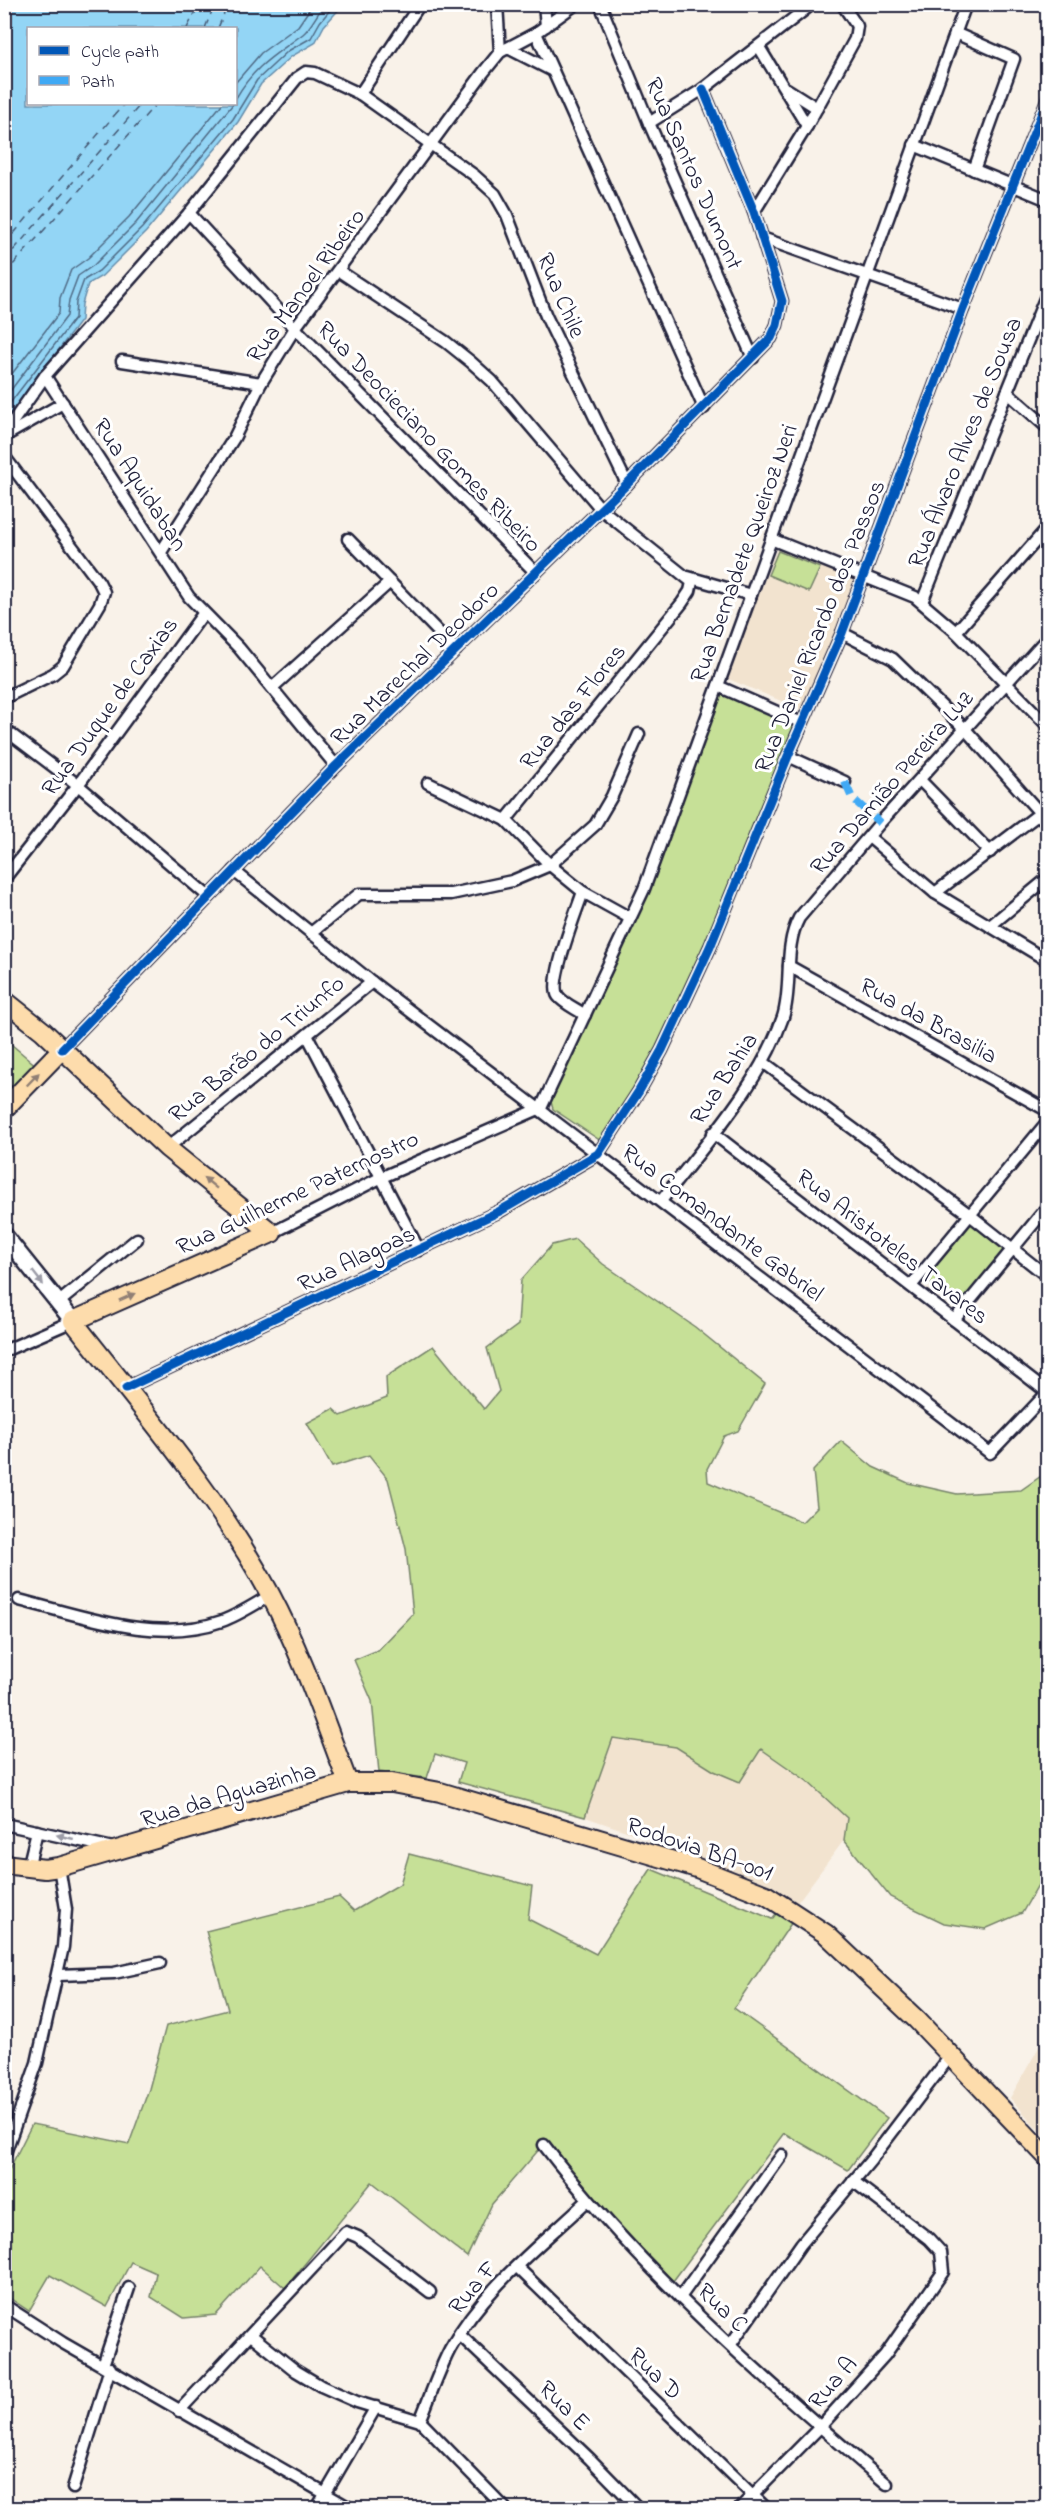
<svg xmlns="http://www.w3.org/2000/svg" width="1052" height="2513" viewBox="0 0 1052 2513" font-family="'Indie Flower',sans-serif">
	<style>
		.built { fill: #f2e3cf }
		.green { fill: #c6e097; stroke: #748169; stroke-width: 1.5 }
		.water { fill: #93d5f5; stroke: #668dab; stroke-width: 1.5; fill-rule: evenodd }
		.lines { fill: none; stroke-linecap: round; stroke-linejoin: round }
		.shore { stroke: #4f6a85; stroke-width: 1.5 }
		.ferry { stroke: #445873; stroke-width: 1.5; stroke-dasharray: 8 6; stroke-linecap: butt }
		.street-casing { stroke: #22223b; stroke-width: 15 }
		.secondary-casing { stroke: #22223b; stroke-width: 20 }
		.primary-casing { stroke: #22223b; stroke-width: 22 }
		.street { stroke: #fff; stroke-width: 10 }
		.secondary { stroke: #fff; stroke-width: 15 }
		.primary { stroke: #fddcac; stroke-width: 18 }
		.quiet { stroke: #3fa9f5; stroke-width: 8; stroke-dasharray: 15 8; stroke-linecap: butt }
		.cycleway-casing { stroke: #fff; stroke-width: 13 }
		.cycleway { stroke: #0057b8; stroke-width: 9 }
		.oneway { fill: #907f74 }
		.oneway2 { fill: #9c9ca7 }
		.labels { text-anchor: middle; stroke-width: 6; stroke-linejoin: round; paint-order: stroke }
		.street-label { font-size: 24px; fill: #22223b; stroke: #fff }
	</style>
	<rect width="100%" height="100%" fill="#f9f2e9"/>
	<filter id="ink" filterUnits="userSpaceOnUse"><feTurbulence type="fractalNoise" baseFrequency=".0167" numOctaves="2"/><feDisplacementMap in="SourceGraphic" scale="12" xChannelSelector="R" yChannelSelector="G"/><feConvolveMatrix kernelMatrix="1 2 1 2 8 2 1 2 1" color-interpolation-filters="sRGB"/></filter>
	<g filter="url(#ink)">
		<g class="built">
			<path d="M778,546L859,579L805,711L726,678Z"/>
			<path d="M613,1738L676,1747L714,1771L760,1749L807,1781L847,1818L844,1840L797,1903L670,1846L585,1817Z"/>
			<path d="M1047,2033V2139L1010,2098Z"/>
		</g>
		<g class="green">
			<path d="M778,551L820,568L809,592L768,575Z"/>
			<path d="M719,693L794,725L710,934L653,1056L601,1141L553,1109L551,1102L659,859Z"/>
			<path d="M5,1039L38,1067L5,1102Z"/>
			<path d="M971,1223L1004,1250L959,1307L925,1279Z"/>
			<path d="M575,1239L603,1264L695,1327L765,1384L738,1431L724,1436L707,1469L708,1482L802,1522L817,1507L813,1471L841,1441L873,1467L908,1483L957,1494L1021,1490L1047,1472V1869L1022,1913L985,1929L944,1923L890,1897L844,1840L847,1818L807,1781L761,1749L740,1782L714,1771L676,1747L613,1738L585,1817L458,1782L464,1763L435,1754L427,1778L379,1772L372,1701L354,1660L378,1650L413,1614L406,1549L388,1479L369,1455L332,1467L307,1423L333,1409L341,1416L387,1398L386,1377L433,1346L484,1409L499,1391L487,1348L518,1325L521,1280L552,1245Z"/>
			<path d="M409,1854L532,1886L528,1919L596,1954L651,1869L772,1919L776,1914L792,1922L734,2008L887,2118L848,2170L784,2133L673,2281L542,2146L492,2204L467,2257L372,2182L285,2288L260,2266L216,2315L184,2318L151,2297L156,2273L131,2262L107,2307L50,2275L29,2311L5,2295L4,2180L32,2124L129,2144L149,2089L166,2026L228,2010L206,1931L339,1897L354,1911L400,1884Z"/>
		</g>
		<path class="water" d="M5,5H343L324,26L315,43L292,56L261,84L238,122L146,232L102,276L88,284L82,304L81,320L5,421ZM28,28H236V104H28Z"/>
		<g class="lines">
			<g class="shore">
				<path d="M236,82L261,53L298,26L313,4"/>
				<path d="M236,98C254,66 275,55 303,34C310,29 318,12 325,4"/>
				<path d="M4,384L59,313L60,298L71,270L88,258L129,217L222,104"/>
				<path d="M4,399L67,316L69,300L78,276L94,265L136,223L233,104"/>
				<path d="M4,411L75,318L76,302L84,280L99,271L142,228L233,119L257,80L288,51L311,38L320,22L335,4"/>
			</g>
			<g class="ferry">
				<path d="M187,28L200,4"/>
				<path d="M205,28L215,4"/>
				<path d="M218,28L228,4"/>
				<path d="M4,245L124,104"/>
				<path d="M4,261L141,104"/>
				<path d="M4,275L156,104"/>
			</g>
			<g class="street-casing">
				<g id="street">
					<path d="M497,4L500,52"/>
					<path d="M544,4L546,26"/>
					<path d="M600,4L649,123L753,358"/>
					<path d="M1042,4L1048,7"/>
					<path d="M536,33L704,408"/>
					<path d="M955,33L1014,59L974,170"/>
					<path d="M759,47L807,126"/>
					<path d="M508,48L553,71"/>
					<path d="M787,89L817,108"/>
					<path d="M360,94L420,4"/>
					<path d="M649,123L703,89L812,4"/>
					<path d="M914,145L1048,200"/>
					<path d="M754,212L807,126L855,39L857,26L842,4"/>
					<path d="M189,213L295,328L536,573"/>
					<path d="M762,238L963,309"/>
					<path d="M339,271L446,342L471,362L492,381L601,509L692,582L690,591L682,603L506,820L550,865L583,892L630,918"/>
					<path d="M122,361L261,383"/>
					<path d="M45,376L189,597L239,648L336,766"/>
					<path d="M1007,392L1048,428"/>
					<path d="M4,434L45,376L189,213L297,78L306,72L315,73L360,94L474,175L495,194L507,215L546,316L627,484"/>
					<path d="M5,436L63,403"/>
					<path d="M4,456L99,582L104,592L100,604L63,666L53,674L4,698"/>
					<path d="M348,539L456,650"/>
					<path d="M771,539L915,597L956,632L1048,726"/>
					<path d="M161,552L234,438L261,383L295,328L483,73L500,52L536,33L576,4"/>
					<path d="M688,577L751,595"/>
					<path d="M922,602L1048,291"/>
					<path d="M956,632L1048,527"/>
					<path d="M842,633L893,659L965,729L1040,813"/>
					<path d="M718,686L802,723"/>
					<path d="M273,687L390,582"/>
					<path d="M4,729L78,785L209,897"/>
					<path d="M788,756L845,782"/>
					<path d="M920,780L990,852"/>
					<path d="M428,783L506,820"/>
					<path d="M869,837L935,893L1048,961"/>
					<path d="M234,871L372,982L990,1453L1048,1392"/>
					<path d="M4,879L78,785L203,614"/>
					<path d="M583,892C577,909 548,983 558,996C564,1004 577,1009 585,1015"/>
					<path d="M935,893L1048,807"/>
					<path d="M990,926L1048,878"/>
					<path d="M311,933L359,894H451L512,881L550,865L595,825L612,796L639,734"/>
					<path d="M789,966L1048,1111"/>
					<path d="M307,1035L419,1250"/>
					<path d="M62,1049L336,766L627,484L771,338L777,325L782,301L754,212L703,89"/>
					<path d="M763,1062L970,1215L1048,1277"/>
					<path d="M713,1133L1047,1392"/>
					<path d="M167,1148L372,982"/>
					<path d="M661,1201C705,1144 759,1086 783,1017C793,986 783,948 799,918L880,823L1048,637"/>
					<path d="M272,1233L380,1178L541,1108L644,889L966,4"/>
					<path d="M911,1286L1048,1121"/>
					<path d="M58,1303L137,1239"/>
					<path d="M954,1320L1048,1206"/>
					<path d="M4,1351L73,1321"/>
					<path d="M126,1388L500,1211L598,1154L639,1091L662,1050L710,947L788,756L842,633L963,309L1048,98"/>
					<path d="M19,1600C83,1616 156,1644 222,1621C239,1615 255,1604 271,1595"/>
					<path d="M4,1824L113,1848"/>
					<path d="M28,1868L37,1831"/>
					<path d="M58,1975L114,1973L160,1963"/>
					<path d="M544,2145C639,2269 768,2383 887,2484"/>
					<path d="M4,2156L37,2063L63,1947L66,1909L59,1867"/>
					<path d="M517,2267L766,2508"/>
					<path d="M681,2296L782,2155"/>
					<path d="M4,2305L63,2343L350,2508"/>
					<path d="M251,2335L296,2371L321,2386L357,2402L420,2421L505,2508"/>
					<path d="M460,2335L590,2459L638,2508"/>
					<path d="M731,2344L801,2244L871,2160L951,2055"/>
					<path d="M103,2365L129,2288"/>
					<path d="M179,2411L346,2232L358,2237L430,2292"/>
					<path d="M420,2421C430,2397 438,2372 450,2349C482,2290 539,2246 587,2201"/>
					<path d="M73,2488L110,2368"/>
					<path d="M317,2508L376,2407"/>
					<path d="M740,2508L820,2427L885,2355L943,2272L941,2252L929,2239L853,2181"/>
				</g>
			</g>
			<g class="secondary-casing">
				<path id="secondary" d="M4,1235L73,1321"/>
			</g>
			<g class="primary-casing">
				<g id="primary">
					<path d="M4,1000L43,1031L167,1148L272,1233L73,1321C142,1409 217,1495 270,1594C302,1654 324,1720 348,1783"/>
					<path d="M4,1109L62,1049"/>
					<path d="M4,1864L45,1869L59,1867L348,1783H392L440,1792L697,1868L766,1895L826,1934L917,2020L1048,2158"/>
				</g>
			</g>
			<use href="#street" class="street"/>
			<use href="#secondary" class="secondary"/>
			<use href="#primary" class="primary"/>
			<path class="quiet" d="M845,782L852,798L880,823"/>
			<g class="cycleway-casing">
				<g id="cycleway">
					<path d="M62,1049L336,766L627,484L771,338L777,325L782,301L754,212L703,89"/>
					<path d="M126,1388L500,1211L598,1154L639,1091L662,1050L710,947L788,756L842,633L963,309L1048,98"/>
				</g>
			</g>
			<use href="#cycleway" class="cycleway"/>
		</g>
		<defs><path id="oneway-solid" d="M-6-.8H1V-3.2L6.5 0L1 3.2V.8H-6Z" transform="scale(1.5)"/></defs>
		<g class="oneway">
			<use href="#oneway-solid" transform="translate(33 1079) rotate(-46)"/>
			<use href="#oneway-solid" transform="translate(210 1183) rotate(-141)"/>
			<use href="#oneway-solid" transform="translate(127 1297) rotate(-24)"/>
		</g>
		<g class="oneway2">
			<use href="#oneway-solid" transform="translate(38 1278) rotate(52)"/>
			<use href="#oneway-solid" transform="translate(65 1837) rotate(-167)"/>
		</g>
	</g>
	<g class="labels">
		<g class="street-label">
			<text transform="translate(695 173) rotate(66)" y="8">Rua Santos Dumont</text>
			<text transform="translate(305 285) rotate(-54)" y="8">Rua Manoel Ribeiro</text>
			<text transform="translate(562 295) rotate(67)" y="8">Rua Chile</text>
			<text transform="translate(430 436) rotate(46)" y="8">Rua Deocieciano Gomes Ribeiro</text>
			<text transform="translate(964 442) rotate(-68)" y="8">Rua Álvaro Alves de Sousa</text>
			<text transform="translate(141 484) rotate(57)" y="8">Rua Aquidaban</text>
			<text transform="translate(743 553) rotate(-70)" y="8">Rua Bernadete Queiroz Neri</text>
			<text transform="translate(819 626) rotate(-68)" y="8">Rua Daniel Ricardo dos Passos</text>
			<text transform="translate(414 663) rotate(-44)" y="8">Rua Marechal Deodoro</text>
			<text transform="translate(109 706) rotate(-54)" y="8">Rua Duque de Caxias</text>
			<text transform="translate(572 706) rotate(-51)" y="8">Rua das Flores</text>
			<text transform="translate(891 782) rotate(-49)" y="8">Rua Damião Pereira Luz</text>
			<text transform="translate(929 1020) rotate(29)" y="8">Rua da Brasilia</text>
			<text transform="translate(256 1048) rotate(-39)" y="8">Rua Barão do Triunfo</text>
			<text transform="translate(723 1078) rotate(-57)" y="8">Rua Bahia</text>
			<text transform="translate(297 1192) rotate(-25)" y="8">Rua Guilherme Paternostro</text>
			<text transform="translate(723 1222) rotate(37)" y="8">Rua Comandante Gabriel</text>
			<text transform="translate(893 1246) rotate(38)" y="8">Rua Aristoteles Tavares</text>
			<text transform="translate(356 1258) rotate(-25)" y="8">Rua Alagoas</text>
			<text transform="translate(228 1794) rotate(-16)" y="8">Rua da Aguazinha</text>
			<text transform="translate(700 1848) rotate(19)" y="8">Rodovia BA-001</text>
			<text transform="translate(472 2287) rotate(-50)" y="8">Rua F</text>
			<text transform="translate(723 2307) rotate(44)" y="8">Rua C</text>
			<text transform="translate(656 2373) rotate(44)" y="8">Rua D</text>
			<text transform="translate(832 2382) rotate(-49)" y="8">Rua A</text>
			<text transform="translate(565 2405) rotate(44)" y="8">Rua E</text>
		</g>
	</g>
	<rect width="1052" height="2513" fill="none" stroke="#fff" stroke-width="24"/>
	<rect x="12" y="12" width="1028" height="2489" fill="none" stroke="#22223b" stroke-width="2" filter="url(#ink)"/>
	<rect x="27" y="27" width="210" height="78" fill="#ffffff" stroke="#a7a7b1" stroke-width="1.5"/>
	<rect x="39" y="46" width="30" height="9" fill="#0057b8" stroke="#a7a7b1" stroke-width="1.5"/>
	<text x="81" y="57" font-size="18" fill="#22223b">Cycle path</text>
	<rect x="39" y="76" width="30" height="9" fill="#3fa9f5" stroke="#a7a7b1" stroke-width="1.5"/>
	<text x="81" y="87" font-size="18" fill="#22223b">Path</text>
</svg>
